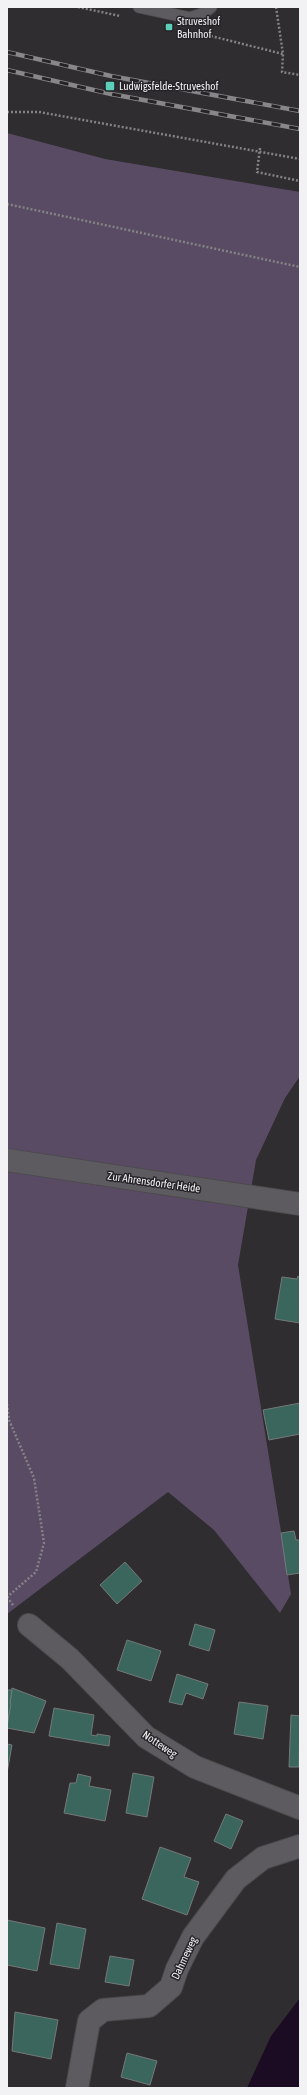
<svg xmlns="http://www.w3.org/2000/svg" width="307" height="2095" viewBox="0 0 307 2095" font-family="'Asap Condensed',sans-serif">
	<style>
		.green { fill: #5a4b64 }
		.water { fill: #1b0c23 }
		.building { fill: #3b665e; stroke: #747978 }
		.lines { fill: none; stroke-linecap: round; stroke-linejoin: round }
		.service-casing { stroke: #4c4a4d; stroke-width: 13 }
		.minor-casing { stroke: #4c4a4d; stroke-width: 24 }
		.path { stroke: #838284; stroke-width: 2.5; stroke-dasharray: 2 2; stroke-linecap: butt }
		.service { stroke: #5d5b5f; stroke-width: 11 }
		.minor { stroke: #5d5b5f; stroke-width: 22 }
		.rail-casing { stroke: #888689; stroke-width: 4.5 }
		.rail { stroke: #252327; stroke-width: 3; stroke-dasharray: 9; stroke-linecap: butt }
		.poi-dot { fill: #5cceba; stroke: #252327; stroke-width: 1.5 }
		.labels { text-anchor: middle; stroke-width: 3; stroke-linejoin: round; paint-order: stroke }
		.poi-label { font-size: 11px; fill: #f2f1f3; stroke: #252327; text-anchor: start }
		.street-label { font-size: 11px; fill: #f2f1f3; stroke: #252327 }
	</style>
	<rect width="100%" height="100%" fill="#2f2d30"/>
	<path class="green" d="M7,133L105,159L300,192V1076L285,1098L256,1160L238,1265L291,1594L280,1613L214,1530L168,1492L7,1614Z"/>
	<path class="water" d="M300,1998V2088H247L271,2036Z"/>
	<g class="building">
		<path d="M298,1276L300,1277V1323L275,1319L282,1277L297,1279Z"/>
		<path d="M300,1403V1434L269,1440L263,1410Z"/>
		<path d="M294,1531L296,1540H300V1573L287,1575L281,1533Z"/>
		<path d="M125,1562L142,1581L117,1604L100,1585Z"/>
		<path d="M195,1624L215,1630L209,1651L189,1645Z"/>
		<path d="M127,1640L161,1651L151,1681L117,1670Z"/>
		<path d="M177,1674L208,1684L203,1699L186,1693L182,1705L169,1702Z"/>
		<path d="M12,1688L46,1701L34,1733L7,1728Z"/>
		<path d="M7,1690H12L10,1703L11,1704L7,1725Z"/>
		<path d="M239,1702L268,1706L263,1739L234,1734Z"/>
		<path d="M54,1708L94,1715L91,1735L97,1736V1734L110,1736L109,1746L49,1736Z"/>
		<path d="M291,1715L300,1716L299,1767H289Z"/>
		<path d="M7,1744L12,1745L7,1773Z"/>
		<path d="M133,1773L154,1777L147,1817L126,1813Z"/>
		<path d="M78,1774L91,1777L89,1786L111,1790L105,1821L64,1813L70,1783H76Z"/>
		<path d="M226,1814L243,1821L231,1849L214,1841Z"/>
		<path d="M160,1847L191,1858L184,1877L199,1882L187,1915L142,1899Z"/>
		<path d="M7,1920L45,1928L37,1971L7,1965Z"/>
		<path d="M57,1923L86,1929L79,1969L50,1964Z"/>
		<path d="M110,1956L134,1960L129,1986L105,1982Z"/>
		<path d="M15,2012L58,2020L51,2059L12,2051Z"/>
		<path d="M127,2053L157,2061L150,2085L121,2077Z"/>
	</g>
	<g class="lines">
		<g class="service-casing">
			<path id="service" d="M139,7L190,18L202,14L211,7"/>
		</g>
		<g class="minor-casing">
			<g id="minor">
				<path d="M7,1160L300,1204"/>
				<path d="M29,1625L70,1659L146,1737L195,1767L300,1808"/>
				<path d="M77,2088L89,2021L103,2010L149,2006L171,1987L177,1969L193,1937L236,1879L263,1858L300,1846"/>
			</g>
		</g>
		<g class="path">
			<path d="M78,7L120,16"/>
			<path d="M276,7L283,54L282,72L300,75"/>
			<path d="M207,35L283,54"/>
			<path d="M7,112H39L300,159"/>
			<path d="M260,148L257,172L300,181"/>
			<path d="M7,204L300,267"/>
			<path d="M7,1404L9,1420L34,1478L44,1543L36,1572L7,1597"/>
			<path d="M7,1597L13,1605"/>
		</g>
		<use href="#service" class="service"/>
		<use href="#minor" class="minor"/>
		<g class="rail-casing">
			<g id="rail">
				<path d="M7,52L111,76L300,111"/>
				<path d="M7,70L111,94L300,129"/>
			</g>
		</g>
		<use href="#rail" class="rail"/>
	</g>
	<g class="poi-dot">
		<rect x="165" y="23" width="8" height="8" rx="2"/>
		<rect x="105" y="81" width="10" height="10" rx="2"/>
	</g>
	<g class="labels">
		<g class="poi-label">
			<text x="177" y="25">Struveshof<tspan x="177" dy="13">Bahnhof</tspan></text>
			<text x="119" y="90">Ludwigsfelde-Struveshof</text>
		</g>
		<g class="street-label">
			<text transform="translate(154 1182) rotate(8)" y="4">Zur Ahrensdorfer Heide</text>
			<text transform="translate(160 1744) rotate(34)" y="4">Notteweg</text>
			<text transform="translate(184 1958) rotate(-65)" y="4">Dahmeweg</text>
		</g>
	</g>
	<rect width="307" height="2095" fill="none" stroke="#f2f1f3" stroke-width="16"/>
</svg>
